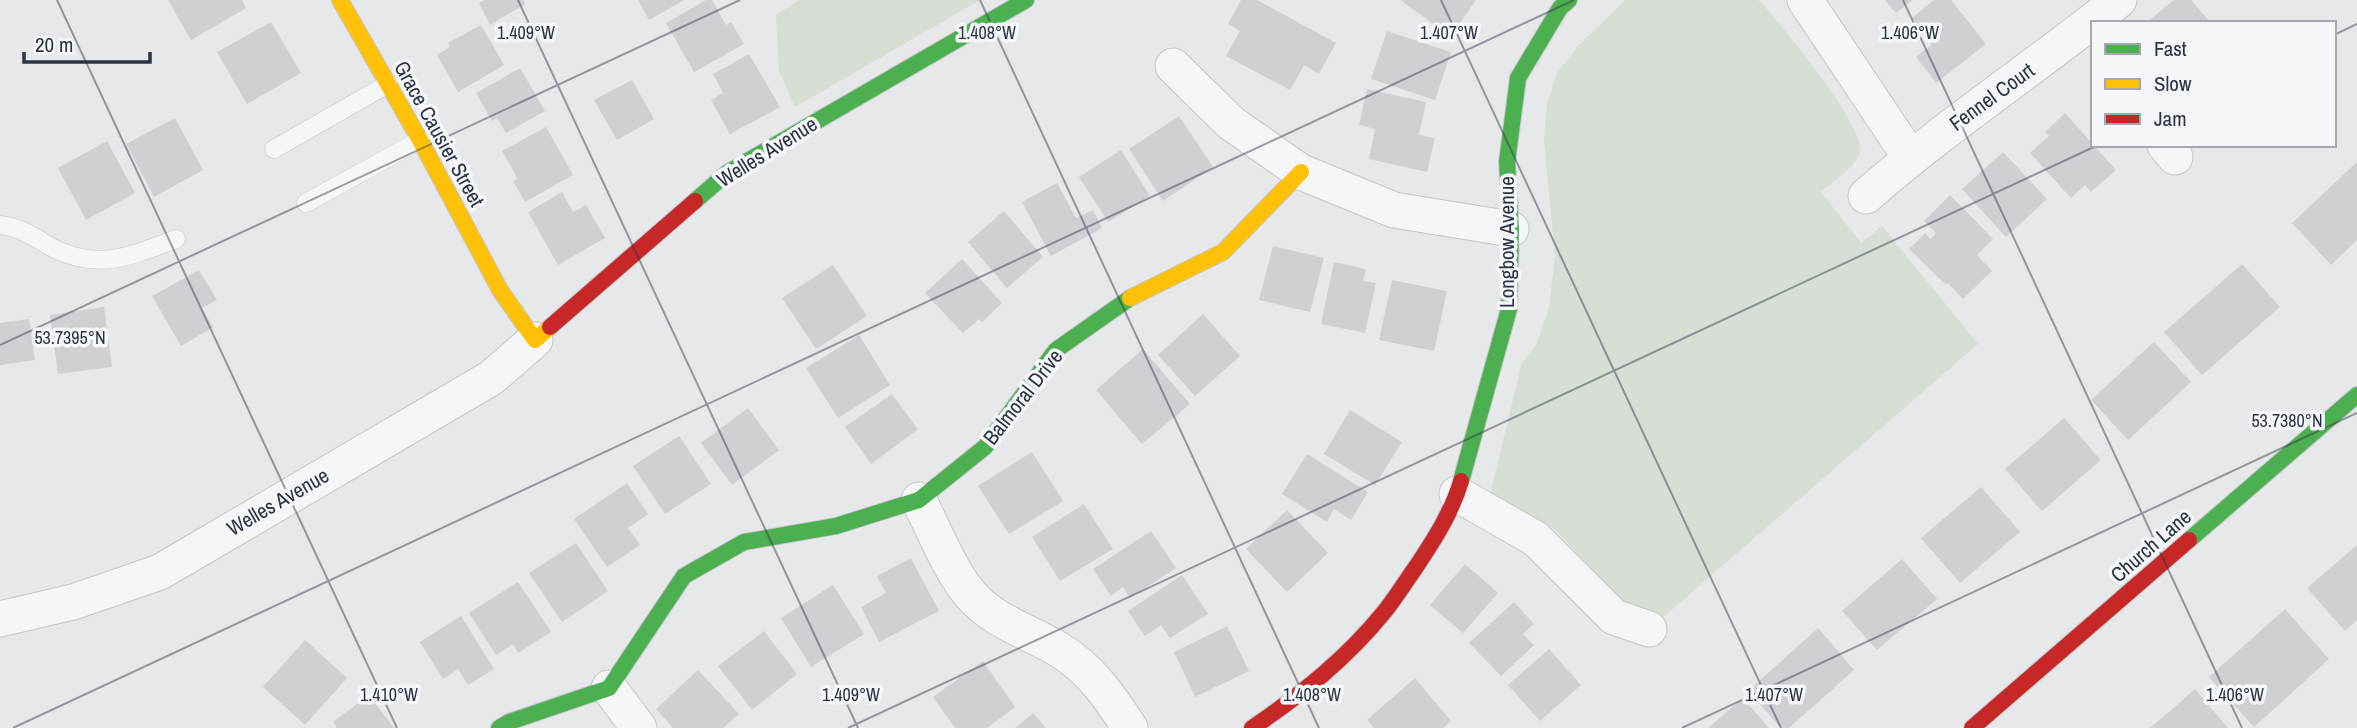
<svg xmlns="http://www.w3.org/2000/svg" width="2357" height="728" viewBox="0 0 2357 728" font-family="'Archivo Narrow',sans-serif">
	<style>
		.green { fill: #d6ded6 }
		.building { fill: #ced0d3 }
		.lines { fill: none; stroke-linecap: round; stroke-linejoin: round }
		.lane-casing { stroke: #c4c6c8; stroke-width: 19 }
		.street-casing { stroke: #c4c6c8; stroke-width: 37 }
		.fast-casing { stroke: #c4c6c8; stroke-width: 18 }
		.slow-casing { stroke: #c4c6c8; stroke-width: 18 }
		.jam-casing { stroke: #c4c6c8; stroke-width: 18 }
		.lane { stroke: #f5f6f7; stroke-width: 18 }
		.street { stroke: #f5f6f7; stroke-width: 35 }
		.fast { stroke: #4caf50; stroke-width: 16 }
		.slow { stroke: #ffc107; stroke-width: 16 }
		.jam { stroke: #c62828; stroke-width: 16 }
		.ticks { fill: none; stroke: #2b3445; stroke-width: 2; stroke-opacity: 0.45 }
		.labels { text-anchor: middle; stroke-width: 7; stroke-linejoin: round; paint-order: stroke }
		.street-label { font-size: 21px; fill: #2b3445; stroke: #f4f6f9 }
		.ticks-label { font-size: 18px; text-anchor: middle; fill: #2b3445; stroke: #f4f6f9; stroke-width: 7; stroke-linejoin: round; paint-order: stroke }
	</style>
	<rect width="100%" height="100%" fill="#e6e8ea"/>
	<g class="green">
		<path d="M799,0H980L795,107L779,71L776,15Z"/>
		<path d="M1625,0H1758L1762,3C1782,27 1863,123 1860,150C1857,168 1833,180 1821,192L1861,243L1882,226L1978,344L1660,620L1618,598L1554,528L1489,498L1522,363L1537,343L1549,308L1555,256L1544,141L1547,104L1556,75L1576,48Z"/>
	</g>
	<g class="building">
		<path d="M168,0H242L246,8L191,40Z"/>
		<path d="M485,0H523L525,4L490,25L479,3Z"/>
		<path d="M638,0H684L649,20Z"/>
		<path d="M706,0H712L726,25L731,22L744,44L694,72L666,23Z"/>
		<path d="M1241,0H1257L1336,43L1319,74L1304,65L1290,90L1226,56L1240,31L1228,24Z"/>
		<path d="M1400,0H1476L1451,36Z"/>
		<path d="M1885,0H1912L1896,13Z"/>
		<path d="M1934,0H1951L1986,44L1936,83L1916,57L1932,44L1912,18Z"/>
		<path d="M2174,0H2191L2211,23H2146Z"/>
		<path d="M271,22L301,73L247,104L217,52Z"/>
		<path d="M481,25L504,65L458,92L437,55L450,47L448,43Z"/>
		<path d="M1387,31L1451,52L1435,100L1371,79Z"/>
		<path d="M749,54L780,107L730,134L711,100L723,93L713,74Z"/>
		<path d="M520,68L545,111L506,133L497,118L492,121L476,93Z"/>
		<path d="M632,80L654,119L617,140L594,100Z"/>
		<path d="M1367,89L1426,102L1419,135L1435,138L1427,172L1369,159L1375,129L1359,125Z"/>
		<path d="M2065,113L2116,170L2091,192L2085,185L2071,198L2030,153L2049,136L2045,132Z"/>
		<path d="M1179,116L1213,167L1163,201L1129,149Z"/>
		<path d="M175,118L203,170L154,197L126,144Z"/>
		<path d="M546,127L573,175L525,202L513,181L518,179L502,151Z"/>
		<path d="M107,141L135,193L86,220L58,168Z"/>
		<path d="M1121,150L1150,196L1108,222L1079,177Z"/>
		<path d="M2003,152L2047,199L2006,237L1962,189Z"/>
		<path d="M2357,162V240L2331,265L2292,223Z"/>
		<path d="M1057,183L1076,218L1093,210L1102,228L1051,256L1022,202Z"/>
		<path d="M562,192L573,212L586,205L605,238L558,265L528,212Z"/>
		<path d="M1950,195L1993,239L1977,255L1992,271L1963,299L1948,283L1946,285L1909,249L1925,233L1930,239L1936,233L1924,221Z"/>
		<path d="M1004,211L1043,257L1007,288L968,242Z"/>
		<path d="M1273,246L1324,258L1310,312L1259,300Z"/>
		<path d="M962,259L1002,303L982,322L979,319L963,333L925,293Z"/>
		<path d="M1334,262L1366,269L1363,281L1376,283L1365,333L1321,324Z"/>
		<path d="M2242,264L2280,307L2202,375L2164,332Z"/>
		<path d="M833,265L867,316L816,349L782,298Z"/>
		<path d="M199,270L217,300L202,308L213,327L181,346L152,296Z"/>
		<path d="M1392,280L1447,291L1434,351L1379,340Z"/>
		<path d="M104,307L112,367L58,374L50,315Z"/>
		<path d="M1203,314L1240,356L1195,396L1158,355Z"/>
		<path d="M29,319L35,360L0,365V323Z"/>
		<path d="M859,335L890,385L838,418L806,368Z"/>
		<path d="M2154,342L2191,382L2128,440L2091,400Z"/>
		<path d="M1143,349L1190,404L1142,444L1096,390Z"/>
		<path d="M892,394L918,429L871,464L845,427Z"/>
		<path d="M748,408L779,450L732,485L701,443Z"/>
		<path d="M1350,410L1402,442L1375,485L1324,454Z"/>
		<path d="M2064,418L2101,460L2042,511L2005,469Z"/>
		<path d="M679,436L711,484L665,514L633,466Z"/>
		<path d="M1032,452L1063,501L1009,534L978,486Z"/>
		<path d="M1307,454L1368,492L1351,520L1334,509L1327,522L1282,494Z"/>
		<path d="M627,483L648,514L628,528L640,545L607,567L574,519Z"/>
		<path d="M1981,487L2020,532L1960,583L1921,538Z"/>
		<path d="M1084,504L1113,549L1060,581L1032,537Z"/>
		<path d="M1287,510L1328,553L1287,592L1246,549Z"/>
		<path d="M1151,531L1176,568L1130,598L1123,587L1111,596L1093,569Z"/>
		<path d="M576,543L608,591L562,622L529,573Z"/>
		<path d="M2357,545V620L2345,631L2307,588Z"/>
		<path d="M911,558L939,611L879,642L861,607L886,593L877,576Z"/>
		<path d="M1902,559L1937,599L1877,650L1842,611Z"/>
		<path d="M1465,564L1498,593L1463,633L1430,605Z"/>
		<path d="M1182,575L1208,614L1170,638L1161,625L1145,636L1128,611Z"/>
		<path d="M518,582L551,632L518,653L513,644L496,655L469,613Z"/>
		<path d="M833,585L864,634L811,667L781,618Z"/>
		<path d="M1514,602L1534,624L1523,634L1534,645L1501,676L1469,643Z"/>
		<path d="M2285,609L2329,659L2254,727L2209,677Z"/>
		<path d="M461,616L494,669L468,685L458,669L443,679L420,642Z"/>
		<path d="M1227,626L1249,671L1195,697L1174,652Z"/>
		<path d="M1818,628L1854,670L1789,728H1781L1748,691Z"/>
		<path d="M764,631L797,674L752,710L718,666Z"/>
		<path d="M305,640L347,678L305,725L263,687Z"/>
		<path d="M1549,649L1581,685L1540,721L1508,685Z"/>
		<path d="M983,661L1015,707L987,728H955L933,697Z"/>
		<path d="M698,670L739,714L723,728H673L656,709Z"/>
		<path d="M1415,678L1451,721L1443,728H1374L1367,720Z"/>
		<path d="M2195,689L2228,728H2150L2169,712Z"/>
		<path d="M369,695L394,728H337L333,722Z"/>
		<path d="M1743,698L1769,728H1708L1738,702Z"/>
		<path d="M1033,713L1046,728H1015Z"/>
	</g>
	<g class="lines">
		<g class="lane-casing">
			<g id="lane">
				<path d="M274,149L388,84"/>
				<path d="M306,203L420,140"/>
				<path d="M0,225C22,227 36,239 55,249C100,271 133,255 176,239"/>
			</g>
		</g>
		<g class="street-casing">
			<g id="street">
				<path d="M1805,0L1910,157"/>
				<path d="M1173,66L1231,123L1301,172L1394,210L1511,229"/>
				<path d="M2165,145L2175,157"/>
				<path d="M1866,196C1947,125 2036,67 2119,0"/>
				<path d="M1457,494L1536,539L1614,617L1649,629"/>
				<path d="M919,500C933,528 951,573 971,595C994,622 1028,631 1058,649C1090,668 1110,697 1130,728"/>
				<path d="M0,619L73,602L160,572L491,378L535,340"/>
				<path d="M609,688L639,728"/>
			</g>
		</g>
		<g class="fast-casing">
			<g id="fast">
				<path d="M695,201L727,173L1026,0"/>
				<path d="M1461,481L1509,309L1511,229L1507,162L1518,78L1560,8L1569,0"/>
				<path d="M2189,540L2357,395"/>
				<path d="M499,728L509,722L609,688L684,576L744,542L836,526L919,500L985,447L1056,350L1130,298"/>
			</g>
		</g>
		<g class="slow-casing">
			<g id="slow">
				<path d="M340,0L420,140L500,290L535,340L550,327"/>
				<path d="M1130,298L1223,252L1301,172"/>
			</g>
		</g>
		<g class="jam-casing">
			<g id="jam">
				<path d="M550,327L695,201"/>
				<path d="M1252,728C1302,694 1347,658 1385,611C1396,597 1406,581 1416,567C1434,540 1452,512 1461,481"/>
				<path d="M1972,728L2189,540"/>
			</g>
		</g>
		<use href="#lane" class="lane"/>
		<use href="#street" class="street"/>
		<use href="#fast" class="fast"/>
		<use href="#slow" class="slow"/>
		<use href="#jam" class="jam"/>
	</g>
	<path class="ticks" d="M57,0L397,728M518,0L858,728M980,0L1319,728M1441,0L1781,728M1903,0L2242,728M2334,35L2357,24M0,345L740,0M13,728L1574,0M848,728L2098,145M1682,728L2357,413"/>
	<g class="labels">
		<g class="street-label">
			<text transform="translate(1992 97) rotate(-36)" y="7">Fennel Court</text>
			<text transform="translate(439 134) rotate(61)" y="7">Grace Causier Street</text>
			<text transform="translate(767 152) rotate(-32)" y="7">Welles Avenue</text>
			<text transform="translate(1507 242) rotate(-90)" y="7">Longbow Avenue</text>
			<text transform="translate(1023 397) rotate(-52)" y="7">Balmoral Drive</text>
			<text transform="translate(278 502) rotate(-30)" y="7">Welles Avenue</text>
			<text transform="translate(2151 546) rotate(-41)" y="7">Church Lane</text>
		</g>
	</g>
	<g class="ticks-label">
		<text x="526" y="39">1.409°W</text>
		<text x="987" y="39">1.408°W</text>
		<text x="1449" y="39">1.407°W</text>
		<text x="1910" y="39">1.406°W</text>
		<text x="70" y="344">53.7395°N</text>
		<text x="2287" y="427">53.7380°N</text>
		<text x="389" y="701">1.410°W</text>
		<text x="851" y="701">1.409°W</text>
		<text x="1312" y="701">1.408°W</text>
		<text x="1774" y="701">1.407°W</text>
		<text x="2235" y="701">1.406°W</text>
	</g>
	<rect x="2091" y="21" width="245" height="126" fill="#f4f6f9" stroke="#a4a8b1" stroke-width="2"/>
	<rect x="2105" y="44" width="35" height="10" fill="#4caf50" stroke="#a4a8b1" stroke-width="2"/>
	<text x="2154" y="56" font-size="21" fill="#2b3445">Fast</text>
	<rect x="2105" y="79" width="35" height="10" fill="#ffc107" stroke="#a4a8b1" stroke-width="2"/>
	<text x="2154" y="91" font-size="21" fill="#2b3445">Slow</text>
	<rect x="2105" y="114" width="35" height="10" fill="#c62828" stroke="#a4a8b1" stroke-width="2"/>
	<text x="2154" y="126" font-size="21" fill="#2b3445">Jam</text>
	<path d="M24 52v10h126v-10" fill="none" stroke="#2b3445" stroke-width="3.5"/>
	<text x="35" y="52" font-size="21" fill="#2b3445" stroke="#f4f6f9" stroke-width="5" paint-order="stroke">20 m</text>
</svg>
